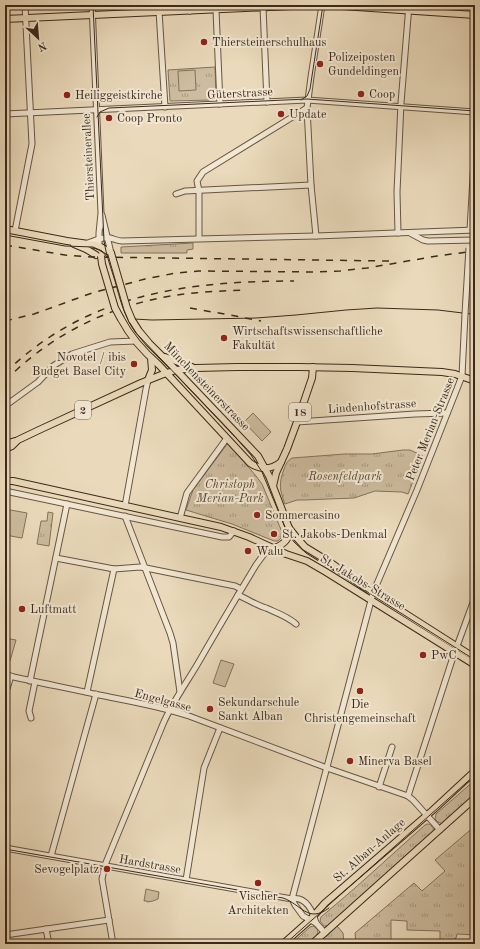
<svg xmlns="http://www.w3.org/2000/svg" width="480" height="949" viewBox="0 0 480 949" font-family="'Old Standard TT',serif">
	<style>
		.park { fill: url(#park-tufts); stroke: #85725c }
		.pitch { fill: #cdbc9f; stroke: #85725c }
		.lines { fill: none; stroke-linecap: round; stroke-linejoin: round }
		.minor-casing { stroke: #685542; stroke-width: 7 }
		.major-casing { stroke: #3d2919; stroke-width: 8 }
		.minor { stroke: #f1e7d3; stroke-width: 5 }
		.major { stroke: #eadabb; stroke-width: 6 }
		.tram { stroke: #3d2919; stroke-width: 1 }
		.rail { stroke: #3d2919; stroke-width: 1.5; stroke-dasharray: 7 7; stroke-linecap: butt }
		.minor-bridge-casing { stroke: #685542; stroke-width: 7; stroke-linecap: butt }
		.major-bridge-casing { stroke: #3d2919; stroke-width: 8; stroke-linecap: butt }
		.minor-bridge { stroke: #f1e7d3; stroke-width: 5 }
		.major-bridge { stroke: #eadabb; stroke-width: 6 }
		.poi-dot { fill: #8f2418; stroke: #f1e7d3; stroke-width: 1.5 }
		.labels { text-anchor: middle; stroke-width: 4; stroke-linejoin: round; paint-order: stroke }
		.shield { fill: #f1e7d3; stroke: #736251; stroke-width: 1 }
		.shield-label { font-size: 11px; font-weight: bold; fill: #3d2919 }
		.poi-label { font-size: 12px; fill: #3d2919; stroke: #f1e7d3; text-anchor: start }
		.street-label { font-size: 12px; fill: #3d2919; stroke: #f1e7d3 }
		.park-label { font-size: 12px; font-style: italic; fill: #5a4634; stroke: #f1e7d3 }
	</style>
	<defs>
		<pattern id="park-tufts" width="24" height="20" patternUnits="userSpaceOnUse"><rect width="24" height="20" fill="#cdbc9f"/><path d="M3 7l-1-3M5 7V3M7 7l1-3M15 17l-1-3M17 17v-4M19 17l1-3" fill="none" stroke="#a89981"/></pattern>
	</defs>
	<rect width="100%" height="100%" fill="#eadabb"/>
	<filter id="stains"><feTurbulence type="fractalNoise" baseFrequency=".005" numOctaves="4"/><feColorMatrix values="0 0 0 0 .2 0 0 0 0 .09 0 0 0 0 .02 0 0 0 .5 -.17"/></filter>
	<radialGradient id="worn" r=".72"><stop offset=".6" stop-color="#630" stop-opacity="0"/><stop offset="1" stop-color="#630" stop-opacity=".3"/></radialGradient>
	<g class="park">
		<path d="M215,67L216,96L214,100L170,101L168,70Z"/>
		<path d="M193,243V249L187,250V253H121V247Z"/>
		<path d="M228,443L256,476L262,484L282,532L281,538L278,541H274L232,524L186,510L193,490Z"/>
		<path d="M403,450H410L423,456L408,494L402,492L375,491L354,498L304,500H297L285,504C279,489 279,483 284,469C286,464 287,461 292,458L345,454H372Z"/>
		<path d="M48,512L53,513L49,546L37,544L41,521H47Z"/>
		<path d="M475,780V795L443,824L438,822L435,819L436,814Z"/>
		<path d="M427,824C431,824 433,827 434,831L432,833L328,926H324L320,921L321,917L355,888L425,825Z"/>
		<path d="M475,826V888L473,889L471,900L475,902V935L457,934L456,938L452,941H440V931L407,930V921L391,920V944H356L355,933L414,883L422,891L445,871L435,860Z"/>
		<path d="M146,889L159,892L158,899L153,901L147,902V901H144Z"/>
		<path d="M313,926C324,932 313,939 307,944H291L310,927Z"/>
		<path d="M337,926L343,933L344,944H319L318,943Z"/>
	</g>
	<g class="pitch">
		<path d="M195,70L196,90L179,91L178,71Z"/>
		<path d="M253,413L271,432L262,441L244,422Z"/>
		<path d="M5,509L27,513L22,538L5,535Z"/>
		<path d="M5,638L16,640L10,661L5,660Z"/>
		<path d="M221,660L234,664L225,687L213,683Z"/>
	</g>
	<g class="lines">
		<g class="minor-casing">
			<g id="minor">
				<path d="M92,5L101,213L99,233V246"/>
				<path d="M206,5L216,10L220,104"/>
				<path d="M263,7L267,102"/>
				<path d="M159,11L165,107"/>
				<path d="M190,11L197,5"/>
				<path d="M5,114L307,100L475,112"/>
				<path d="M176,194L185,191L311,185"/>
				<path d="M102,215L111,253"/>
				<path d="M470,230L475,142"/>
				<path d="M15,231L32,144L25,5"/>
				<path d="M398,233L397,192L401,103L409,5"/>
				<path d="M410,233L423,240L428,241L475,240"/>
				<path d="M316,236L311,185L307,108L311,77L322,5"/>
				<path d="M199,238V191L197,181L203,172L307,108"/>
				<path d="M88,243C95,241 102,236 110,238C114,239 118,241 122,241L316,236L475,230"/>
				<path d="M5,406L38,382L53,366L72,354L110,342L136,341"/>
				<path d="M297,422L415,414L447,413"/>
				<path d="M5,491L222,537H229L234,531"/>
				<path d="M125,506L146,389L148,380"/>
				<path d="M125,516L170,633L173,643L180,692"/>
				<path d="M180,518L187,493L227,438"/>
				<path d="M56,558L114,569L140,567L146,568L235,586L241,589"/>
				<path d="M238,595C247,599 256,605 266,608C277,613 287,616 296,624"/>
				<path d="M5,675C36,682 67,688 99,695C129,701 160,706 189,716L327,768L408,796L413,800L440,830"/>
				<path d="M30,681L67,504"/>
				<path d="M87,692L114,569"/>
				<path d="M5,695L11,676"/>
				<path d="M31,718L29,711L35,682"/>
				<path d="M379,787L392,747"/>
				<path d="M408,796L453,657L475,597"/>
				<path d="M5,848L292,899C306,896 313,912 316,923"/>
				<path d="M51,856L96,694"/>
				<path d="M186,880L204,768L220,728"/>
				<path d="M292,899L373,593L417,490L462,376L465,314"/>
				<path d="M292,899L295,905L303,916L316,923L325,933"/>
				<path d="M46,929L49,944"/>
				<path d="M5,935L109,920"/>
				<path d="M113,944L102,879L105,865L163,724C172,703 185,685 197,665C216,632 236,598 256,565L264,554L275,548"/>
			</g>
		</g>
		<g class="major-casing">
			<g id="major">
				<path d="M327,5L475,15"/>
				<path d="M5,19L312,5"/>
				<path d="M5,229L67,241L96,245L101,247L111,253"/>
				<path d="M74,244L86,249L96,255"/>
				<path d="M121,319C130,336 144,352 159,365L250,463C260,470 271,470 281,462"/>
				<path d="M132,320L139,331L149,343L182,376L258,456L269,476L289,528C290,539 284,544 275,548"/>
				<path d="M165,357L192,367"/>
				<path d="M148,380L152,370L151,358"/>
				<path d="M5,444L15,441"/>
				<path d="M5,449L12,446L18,440L39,430L141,383L161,375L176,370L196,368L237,367H299L352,368L442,372L455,374L475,381"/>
				<path d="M5,481H13L221,527L249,537L286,554L307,561L326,572L475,665"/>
				<path d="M273,486L276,473L287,449L297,422L312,378L313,367"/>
				<path d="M289,528L297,538L305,547L331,563L373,593L475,658"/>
				<path d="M283,944L310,920L325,903L433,810L475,771"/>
				<path d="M312,944L475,798"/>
			</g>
		</g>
		<use href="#minor" class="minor"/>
		<use href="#major" class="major"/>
		<g class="tram">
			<path d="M93,5L104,241C106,255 111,268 115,281C120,299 124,317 136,333L230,431L251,455L262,472L287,532L294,542L306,553L475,660"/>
			<path d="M301,100L307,96L310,89L323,5"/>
			<path d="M97,117L100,112L109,108L307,99L475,111"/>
			<path d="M5,235L65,246L93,247L102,251L107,257"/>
			<path d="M125,313L128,316L134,319L152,320L256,318L296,315L346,310L377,308L438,310L471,314"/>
			<path d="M5,849L283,898C301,904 308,924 329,908"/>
			<path d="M285,944L475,775"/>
		</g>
		<g class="rail">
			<path d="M5,245L65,255L91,257L389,261"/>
			<path d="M190,308L201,310L230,315L261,321"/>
			<path d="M5,321L34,314L92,293L145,279L176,273L199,271L317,272L340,271L367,268L437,256L475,251"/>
			<path d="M5,373C86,294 186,281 294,281"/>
			<path d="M5,381C48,337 105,308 165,297C192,292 220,291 247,290"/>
		</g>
		<g class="minor-bridge-casing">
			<path id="minor-bridge" d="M465,314L469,248"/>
		</g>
		<g class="major-bridge-casing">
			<g id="major-bridge">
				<path d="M111,253L127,308L132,320"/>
				<path d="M101,256L102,264L115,308L121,319"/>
			</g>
		</g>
		<use href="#minor-bridge" class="minor-bridge"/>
		<use href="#major-bridge" class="major-bridge"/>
	</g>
	<g class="poi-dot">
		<circle cx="204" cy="42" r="4"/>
		<circle cx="320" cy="64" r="4"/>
		<circle cx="361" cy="94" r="4"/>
		<circle cx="67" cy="95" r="4"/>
		<circle cx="281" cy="114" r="4"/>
		<circle cx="109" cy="118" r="4"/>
		<circle cx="224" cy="338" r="4"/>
		<circle cx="134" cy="364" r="4"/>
		<circle cx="257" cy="515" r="4"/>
		<circle cx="274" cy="534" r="4"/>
		<circle cx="248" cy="551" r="4"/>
		<circle cx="22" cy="609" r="4"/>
		<circle cx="423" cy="655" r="4"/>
		<circle cx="360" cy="691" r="4"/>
		<circle cx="210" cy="709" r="4"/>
		<circle cx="350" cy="761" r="4"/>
		<circle cx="107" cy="869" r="4"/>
		<circle cx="258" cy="883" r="4"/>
	</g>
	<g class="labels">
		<g class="shield">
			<rect x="75" y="401" width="16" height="18" rx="3"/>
			<rect x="289" y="403" width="22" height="18" rx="3"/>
		</g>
		<g class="shield-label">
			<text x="83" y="414">2</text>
			<text x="300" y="416">18</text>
		</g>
		<g class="poi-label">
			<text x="212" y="46">Thiersteinerschulhaus</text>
			<text x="328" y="61">Polizeiposten<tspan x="328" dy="14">Gundeldingen</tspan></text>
			<text x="369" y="98">Coop</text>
			<text x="75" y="99">Heiliggeistkirche</text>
			<text x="289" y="118">Update</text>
			<text x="117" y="122">Coop Pronto</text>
			<text x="232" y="335">Wirtschaftswissenschaftliche<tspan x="232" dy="14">Fakultät</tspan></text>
			<text x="126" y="361" text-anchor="end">Novotel / ibis<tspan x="126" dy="14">Budget Basel City</tspan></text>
			<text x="265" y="519">Sommercasino</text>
			<text x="282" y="538">St. Jakobs-Denkmal</text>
			<text x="256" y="555">Walu</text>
			<text x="30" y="613">Luftmatt</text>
			<text x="431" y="659">PwC</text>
			<text x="218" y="706">Sekundarschule<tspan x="218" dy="14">Sankt Alban</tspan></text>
			<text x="360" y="708" text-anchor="middle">Die<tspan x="360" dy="14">Christengemeinschaft</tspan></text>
			<text x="358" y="765">Minerva Basel</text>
			<text x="99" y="873" text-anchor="end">Sevogelplatz</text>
			<text x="258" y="900" text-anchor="middle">Vischer<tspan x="258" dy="14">Architekten</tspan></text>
		</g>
		<g class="street-label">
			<text transform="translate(240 93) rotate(-3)" y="4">Güterstrasse</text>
			<text transform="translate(88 157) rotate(-93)" y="4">Thiersteinerallee</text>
			<text transform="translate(207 386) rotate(46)" y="4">Münchensteinerstrasse</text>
			<text transform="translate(372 406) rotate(-4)" y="4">Lindenhofstrasse</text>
			<text transform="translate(430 429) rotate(-68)" y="4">Peter Merian-Strasse</text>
			<text transform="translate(363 582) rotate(31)" y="4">St. Jakobs-Strasse</text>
			<text transform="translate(163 700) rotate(15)" y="4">Engelgasse</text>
			<text transform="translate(369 850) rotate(-41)" y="4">St. Alban-Anlage</text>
			<text transform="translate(150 864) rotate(10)" y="4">Hardstrasse</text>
		</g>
		<g class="park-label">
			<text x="345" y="480">Rosenfeldpark</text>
			<text x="230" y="488">Christoph<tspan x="230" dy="14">Merian-Park</tspan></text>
		</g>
	</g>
	<rect width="480" height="949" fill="none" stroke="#eadabb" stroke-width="20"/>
	<rect x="6" y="6" width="468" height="937" fill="none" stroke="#3d2919" stroke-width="2"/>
	<rect x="10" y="10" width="460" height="929" fill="none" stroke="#3d2919"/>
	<g transform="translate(38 38) rotate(154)" stroke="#f1e7d3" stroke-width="3" paint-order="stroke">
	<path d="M0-3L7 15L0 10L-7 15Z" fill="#3d2919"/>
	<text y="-6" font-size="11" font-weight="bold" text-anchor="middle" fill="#3d2919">N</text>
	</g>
	<rect width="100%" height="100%" filter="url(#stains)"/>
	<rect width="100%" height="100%" fill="url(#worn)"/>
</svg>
